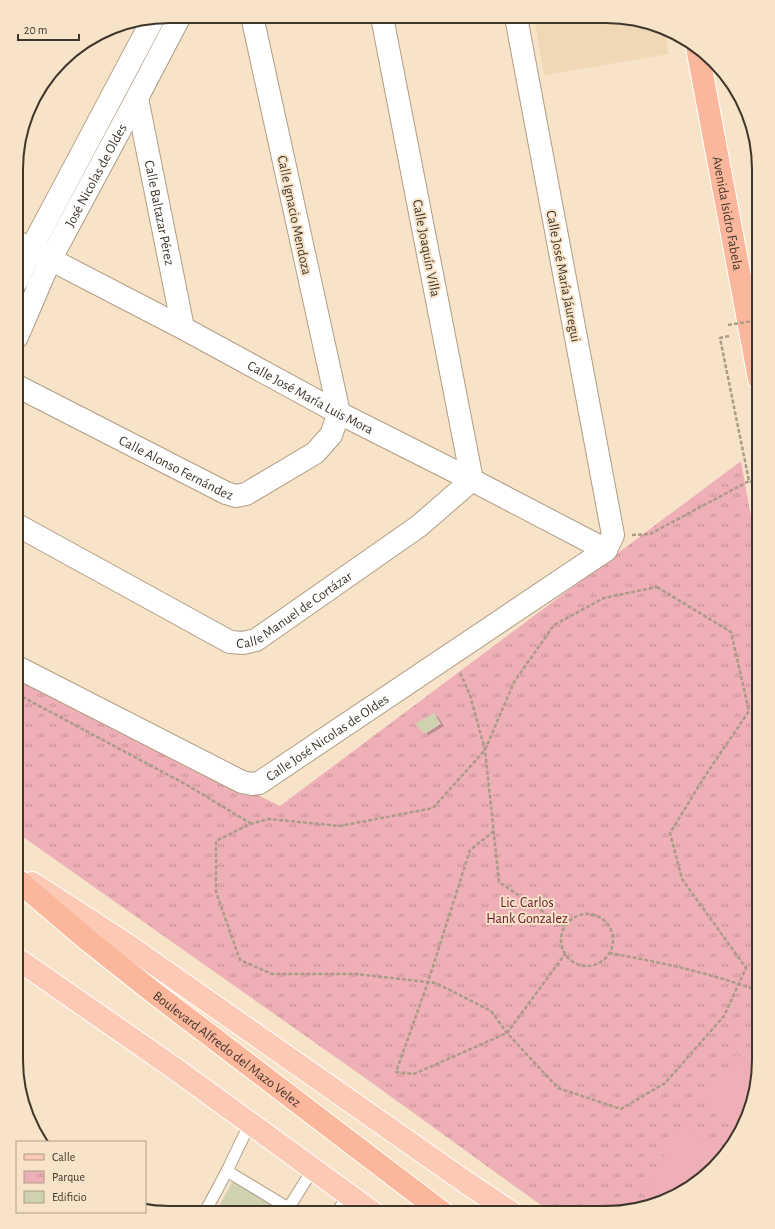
<svg xmlns="http://www.w3.org/2000/svg" width="775" height="1229" viewBox="0 0 775 1229" font-family="'Alegreya Sans',sans-serif">
	<style>
		.built { fill: #f0d8b6 }
		.park { fill: url(#park-tufts) }
		.pitch { fill: #eeafb6 }
		.shadow { fill: #0003 }
		.building { fill: #d0d1b1 }
		.lines { fill: none; stroke-linecap: round; stroke-linejoin: round }
		.service-casing { stroke: #b09d84; stroke-width: 13 }
		.minor-casing { stroke: #b09d84; stroke-width: 24 }
		.primary-casing { stroke: #fff; stroke-width: 24 }
		.trunk-casing { stroke: #fff; stroke-width: 24 }
		.path { stroke: #ab9c88; stroke-width: 2.5; stroke-dasharray: 4 2; stroke-linecap: butt }
		.service { stroke: #fff; stroke-width: 11 }
		.minor { stroke: #fff; stroke-width: 22 }
		.primary { stroke: #fcc9b4; stroke-width: 22 }
		.trunk { stroke: #fbb79b; stroke-width: 22 }
		.path-bridge { stroke: #ab9c88; stroke-width: 2.5; stroke-dasharray: 4 2; stroke-linecap: butt }
		.labels { text-anchor: middle; stroke-width: 4; stroke-linejoin: round; paint-order: stroke }
		.street-label { font-size: 14px; fill: #3e362b; stroke: #f7e3c8 }
		.park-label { font-size: 14px; fill: #65172a; stroke: #f7e3c8 }
		.rim { fill: none; stroke: #3e362b; stroke-width: 2 }
	</style>
	<defs>
		<pattern id="park-tufts" width="24" height="20" patternUnits="userSpaceOnUse"><rect width="24" height="20" fill="#eeafb6"/><path d="M3 7l-1-3M5 7V3M7 7l1-3M15 17l-1-3M17 17v-4M19 17l1-3" fill="none" stroke="#c28f94"/></pattern>
	</defs>
	<rect width="100%" height="100%" fill="#f7e3c8"/>
	<path class="built" d="M534,17H626L664,28L669,54L544,75Z"/>
	<path class="park" d="M741,461L759,562V1070L747,1118L728,1153L699,1181L665,1201L606,1213H552L368,1080L16,832L17,677L280,806Z"/>
	<g class="pitch">
		<path d="M737,1054L759,1070L747,1118L742,1128L703,1100Z"/>
		<path d="M681,1128L725,1155L699,1181L666,1201L644,1187Z"/>
	</g>
	<g class="shadow">
		<path d="M434,715L438,717L444,726L429,735L426,733Z"/>
		<path d="M233,1183L274,1205L270,1212H217Z"/>
	</g>
	<g class="building">
		<path d="M434,713L441,724L425,734L415,724Z"/>
		<path d="M232,1182L271,1202L266,1212H216Z"/>
	</g>
	<g class="lines">
		<g class="service-casing">
			<g id="service">
				<path d="M227,1171L288,1208"/>
				<path d="M205,1212L227,1171L250,1123"/>
				<path d="M286,1212L313,1169"/>
			</g>
		</g>
		<g class="minor-casing">
			<g id="minor">
				<path id="s1" d="M137,98L183,328"/>
				<path id="s2" d="M17,242L183,328L339,413L472,480L606,550"/>
				<path d="M17,281L31,249L153,19"/>
				<path id="s3" d="M17,337L50,260L137,98L180,16"/>
				<path id="s4" d="M17,386L226,493L236,496L246,494L315,453L331,435L339,413L252,16"/>
				<path id="s5" d="M17,525L230,642L243,643L256,640L419,526L472,480L382,17"/>
				<path id="s6" d="M17,667L242,782L252,784L259,783L606,550L613,535L516,17"/>
				<path d="M344,1212L352,1198"/>
			</g>
		</g>
		<g class="primary-casing">
			<g id="primary">
				<path d="M32,883L126,944L467,1183L512,1213"/>
				<path d="M16,958L174,1068L372,1212"/>
			</g>
		</g>
		<g class="trunk-casing">
			<g id="trunk">
				<path id="s7" d="M697,47L759,379"/>
				<path id="s8" d="M16,879L90,942L153,992L443,1213"/>
			</g>
		</g>
		<g class="path">
			<path d="M729,336L720,338L749,481L759,485"/>
			<path d="M632,535L650,534L749,481"/>
			<path d="M657,587L731,632L749,711L705,776L670,833L682,879L746,968L724,1016L665,1083L621,1109L558,1088L507,1033L491,1011L436,983L356,974H272L240,960L216,892V841L250,824L269,819L340,826L433,808L485,750L514,682L554,625L604,598Z"/>
			<path d="M460,673L470,695L485,750L499,882L564,926"/>
			<path d="M17,694L187,785L250,823"/>
			<path d="M494,831L470,850L428,982L396,1072L414,1074L507,1033L565,954"/>
			<circle cx="587" cy="940" r="26"/>
			<path d="M609,953C660,962 710,973 759,991"/>
		</g>
		<use href="#service" class="service"/>
		<use href="#minor" class="minor"/>
		<use href="#primary" class="primary"/>
		<use href="#trunk" class="trunk"/>
		<path class="path-bridge" d="M728,325L759,320"/>
	</g>
	<g class="labels">
		<g class="street-label">
			<text dy="5" stroke="none"><textPath href="#s3" startOffset="180">José Nicolas de Oldes</textPath></text>
			<text dy="5" stroke="none"><textPath href="#s1" startOffset="117">Calle Baltazar Pérez</textPath></text>
			<text dy="5" stroke="none"><textPath href="#s7" startOffset="169">Avenida Isidro Fabela</textPath></text>
			<text transform="translate(295 215) rotate(78)" y="5">Calle Ignacio Mendoza</text>
			<text transform="translate(427 248) rotate(79)" y="5">Calle Joaquín Villa</text>
			<text transform="translate(564 276) rotate(79)" y="5">Calle José María Jáuregui</text>
			<text dy="5" stroke="none"><textPath href="#s2" startOffset="332">Calle José María Luis Mora</textPath></text>
			<text dy="5" stroke="none"><textPath href="#s4" startOffset="179">Calle Alonso Fernández</textPath></text>
			<text dy="5" stroke="none"><textPath href="#s5" startOffset="317">Calle Manuel de Cortázar</textPath></text>
			<text dy="5" stroke="none"><textPath href="#s6" startOffset="352">Calle José Nicolas de Oldes</textPath></text>
			<text dy="5" stroke="none"><textPath href="#s8" startOffset="271">Boulevard Alfredo del Mazo Velez</textPath></text>
		</g>
		<g class="park-label">
			<text x="527" y="907">Lic. Carlos<tspan x="527" dy="16">Hank Gonzalez</tspan></text>
		</g>
	</g>
	<path d="M0 0H775V1229H0ZM169 23H606A146 146 0 0 1 752 169V1060A146 146 0 0 1 606 1206H169A146 146 0 0 1 23 1060V169A146 146 0 0 1 169 23Z" fill="#f7e3c8" fill-rule="evenodd"/>
	<path class="rim" d="M169 23H606A146 146 0 0 1 752 169V1060A146 146 0 0 1 606 1206H169A146 146 0 0 1 23 1060V169A146 146 0 0 1 169 23Z"/>
	<rect x="16" y="1141" width="130" height="72" fill="#f7e3c8" stroke="#ad9e89"/>
	<rect x="24" y="1154" width="20" height="6" fill="#fcc9b4" stroke="#ad9e89"/>
	<text x="52" y="1161" font-size="12" fill="#3e362b">Calle</text>
	<rect x="24" y="1171" width="20" height="12" fill="url(#park-tufts)" stroke="#ad9e89"/>
	<text x="52" y="1181" font-size="12" fill="#3e362b">Parque</text>
	<rect x="24" y="1191" width="20" height="12" fill="#d0d1b1" stroke="#ad9e89"/>
	<text x="52" y="1201" font-size="12" fill="#3e362b">Edificio</text>
	<path d="M18 34v6h61v-6" fill="none" stroke="#3e362b" stroke-width="2"/>
	<text x="24" y="34" font-size="12" fill="#3e362b" stroke="#f7e3c8" stroke-width="3" paint-order="stroke">20 m</text>
</svg>
